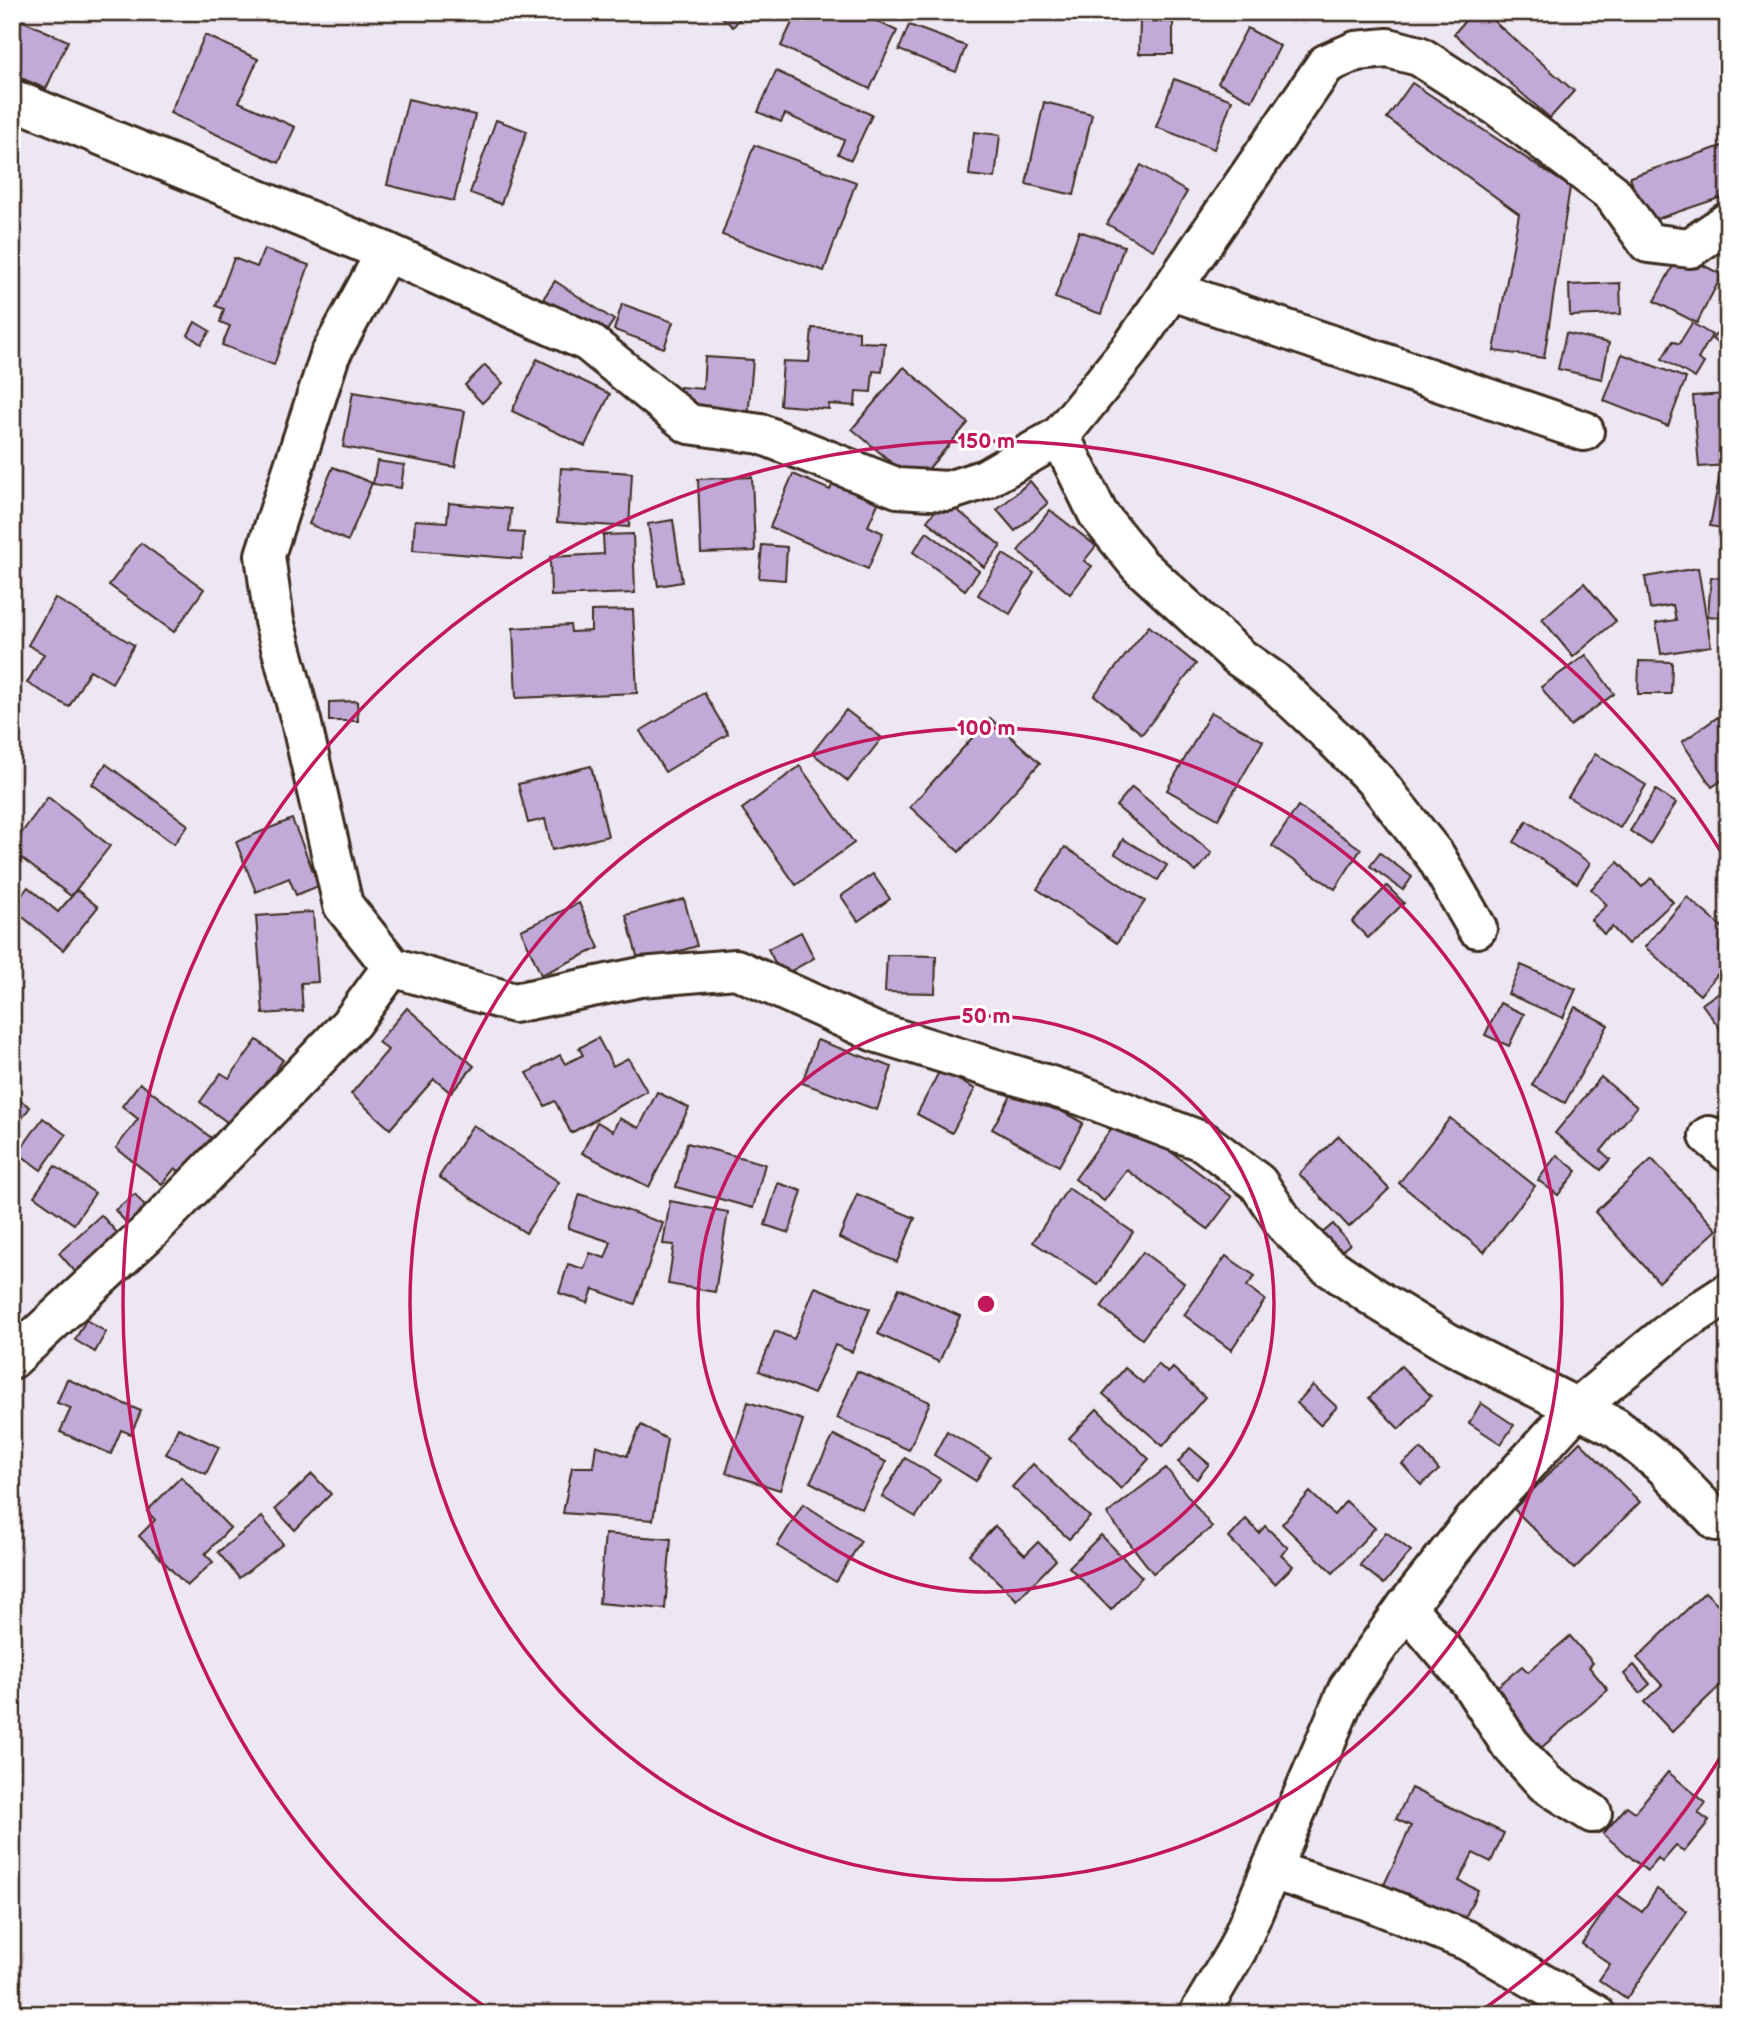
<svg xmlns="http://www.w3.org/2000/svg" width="1740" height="2026" viewBox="0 0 1740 2026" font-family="'Balsamiq Sans',sans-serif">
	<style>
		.building { fill: #c2aad8; stroke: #3b2a1e; stroke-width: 2 }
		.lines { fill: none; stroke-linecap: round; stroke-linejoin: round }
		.minor-casing { stroke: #3b2a1e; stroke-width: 44 }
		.minor { stroke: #fff; stroke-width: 38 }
		.ring { fill: none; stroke: #c2185b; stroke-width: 3.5 }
		.centre { fill: #c2185b; stroke: #fff; stroke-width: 3.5 }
		.ring-label { font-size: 21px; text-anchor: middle; font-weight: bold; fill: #c2185b; stroke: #fff; stroke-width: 6; stroke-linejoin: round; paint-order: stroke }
	</style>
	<rect width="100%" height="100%" fill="#ede6f3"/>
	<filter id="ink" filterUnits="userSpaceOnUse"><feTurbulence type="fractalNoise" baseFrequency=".0143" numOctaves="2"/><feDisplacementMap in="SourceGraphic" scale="14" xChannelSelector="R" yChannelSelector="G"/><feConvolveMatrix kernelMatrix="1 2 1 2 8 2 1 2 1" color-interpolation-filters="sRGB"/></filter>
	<g filter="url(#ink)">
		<g class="building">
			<path d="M716,12H745L733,27Z"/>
			<path d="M797,12H858L897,31L870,89L781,46Z"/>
			<path d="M1472,12H1483L1574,91L1550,118L1454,34Z"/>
			<path d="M12,16L68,41L46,89L12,74Z"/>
			<path d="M1140,21L1173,22V54H1139Z"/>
			<path d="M909,25L966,46L956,72L899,50Z"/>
			<path d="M1247,28L1280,46L1252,101L1218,83Z"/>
			<path d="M205,35L258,59L239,102L295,127L279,163L170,113Z"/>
			<path d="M776,71L872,115L851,160L838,154L844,140L785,114L781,122L758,112Z"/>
			<path d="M1174,79L1232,100L1214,149L1156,127Z"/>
			<path d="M1412,83L1570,187L1544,358L1494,351L1519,214L1387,118Z"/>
			<path d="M408,99L475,115L454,201L387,185Z"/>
			<path d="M1044,102L1092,114L1074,195L1026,184Z"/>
			<path d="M496,120L527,131L501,204L470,193Z"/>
			<path d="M974,132L1000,135L995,178L969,175Z"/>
			<path d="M1728,144V195L1645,223L1630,177Z"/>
			<path d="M754,145L856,182L824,271L722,235Z"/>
			<path d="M1141,165L1187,192L1153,250L1107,224Z"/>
			<path d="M1079,231L1124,246L1101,314L1055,298Z"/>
			<path d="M264,249L309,265L274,365L222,345L230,326L220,322L224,309L216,306L234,258L257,267Z"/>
			<path d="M1680,253L1722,275L1697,323L1654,301Z"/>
			<path d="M555,281L614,320L598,344L539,305Z"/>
			<path d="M1620,283L1621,314L1570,316L1569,285Z"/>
			<path d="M622,304L673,322L664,348L614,330Z"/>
			<path d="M1728,319V351L1712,339Z"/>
			<path d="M195,322L210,331L201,344L188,335Z"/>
			<path d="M1692,323L1712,335L1698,359L1704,363L1695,378L1662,359L1673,341L1679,344Z"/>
			<path d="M812,328L859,331V342L885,343L882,372L873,371L871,392L856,391L855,406L829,404V409L780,405L783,361L809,362Z"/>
			<path d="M1566,333L1609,343L1602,379L1558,369Z"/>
			<path d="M1622,354L1686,378L1668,426L1604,401Z"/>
			<path d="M705,357L753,360L748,418L678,413L680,387L703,389Z"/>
			<path d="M537,359L610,394L585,446L512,411Z"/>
			<path d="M485,365L503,383L482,403L465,385Z"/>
			<path d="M904,367L968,423L916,483L852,429Z"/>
			<path d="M353,392L465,411L455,467L343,447Z"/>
			<path d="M1728,394V465L1699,467L1693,396Z"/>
			<path d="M377,461L404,465L401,488L373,484Z"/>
			<path d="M333,467L372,483L348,541L309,524Z"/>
			<path d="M561,468L632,473L629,527L557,522Z"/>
			<path d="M793,474L830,490L834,481L879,501L868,526L883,533L868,569L770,527Z"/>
			<path d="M1720,474L1728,475V529L1710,526Z"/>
			<path d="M752,477L755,551L701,553L698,479Z"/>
			<path d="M1030,481L1048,503L1015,531L997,510Z"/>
			<path d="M944,499L1001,546L984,567L927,521Z"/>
			<path d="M449,503L511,509L509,532L524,533L522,559L413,550L415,520L447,522Z"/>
			<path d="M1050,510L1096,546L1084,561L1092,566L1070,594L1018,551Z"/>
			<path d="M673,520L682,582L658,586L648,524Z"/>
			<path d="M927,532L979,571L965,590L913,552Z"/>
			<path d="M633,534L635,593L551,596L550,557L604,554L603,535Z"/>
			<path d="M141,543L204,589L174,632L109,585Z"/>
			<path d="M762,545L787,547L785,580L759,578Z"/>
			<path d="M1003,554L1034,573L1010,614L978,595Z"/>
			<path d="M1698,568L1711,646L1661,654L1656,623L1676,620L1673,605L1650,609L1645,577Z"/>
			<path d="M1711,577L1728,579V618L1708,616Z"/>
			<path d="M1584,583L1616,621L1573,657L1542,619Z"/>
			<path d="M55,598L134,645L112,683L90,670L69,707L27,683L44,654L28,645Z"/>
			<path d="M633,610L637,693L516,698L513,628L570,625L571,632L591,631V611Z"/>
			<path d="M1149,626L1196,664L1142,734L1094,695Z"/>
			<path d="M1586,655L1614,694L1570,726L1541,687Z"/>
			<path d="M1639,661L1672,662L1671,694H1638Z"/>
			<path d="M704,693L728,734L665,772L640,731Z"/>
			<path d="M357,701L358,721H329V702Z"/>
			<path d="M846,710L882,738L848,781L812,753Z"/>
			<path d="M1211,712L1263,741L1218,819L1167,790Z"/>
			<path d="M1718,717L1728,731V776L1712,787L1682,742Z"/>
			<path d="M990,718L1040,763L959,852L910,807Z"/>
			<path d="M1595,754L1646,785L1620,828L1568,797Z"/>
			<path d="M106,764L188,825L174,844L92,784Z"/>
			<path d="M591,766L608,836L552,850L545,819L528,823L518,784Z"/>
			<path d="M800,766L854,843L796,885L742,809Z"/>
			<path d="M1132,787L1212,853L1196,872L1116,806Z"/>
			<path d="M1656,790L1676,803L1650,844L1630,831Z"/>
			<path d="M48,797L110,846L71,896L12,851V846Z"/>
			<path d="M1298,806L1361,849L1335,889L1272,846Z"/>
			<path d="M292,819L319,886L296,895L289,878L256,892L236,842Z"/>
			<path d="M1527,821L1590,863L1577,883L1514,842Z"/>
			<path d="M1123,839L1167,865L1158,880L1115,854Z"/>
			<path d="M1065,847L1145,901L1117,943L1037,889Z"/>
			<path d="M1380,853L1412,877L1403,890L1370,866Z"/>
			<path d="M1618,862L1642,887L1651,878L1673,902L1628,944L1612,927L1604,934L1591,920L1607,905L1591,889Z"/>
			<path d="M873,874L890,899L858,921L841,896Z"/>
			<path d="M1387,886L1404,903L1368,938L1352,922Z"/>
			<path d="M28,887L58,912L77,890L98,907L63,950L12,908Z"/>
			<path d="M1687,897L1728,932V962L1700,995L1645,947Z"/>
			<path d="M684,899L697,946L639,963L626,915Z"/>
			<path d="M579,903L599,948L541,975L521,930Z"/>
			<path d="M313,912L318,982L301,983L303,1011L263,1014L256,916Z"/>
			<path d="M801,932L814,958L782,976L768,949Z"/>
			<path d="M887,955L936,956L935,993L885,992Z"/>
			<path d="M1521,965L1576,989L1563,1018L1508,994Z"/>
			<path d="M1728,986V1036L1726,1037L1702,1004Z"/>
			<path d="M1500,1003L1524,1014L1509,1046L1485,1035Z"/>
			<path d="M1575,1007L1608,1025L1565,1103L1532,1085Z"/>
			<path d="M407,1008L474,1066L451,1093L434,1079L390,1129L351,1094L388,1050L378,1042Z"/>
			<path d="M598,1038L613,1066L628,1058L647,1091L571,1133L555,1101L545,1106L527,1073L560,1055L565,1064L583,1055L579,1048Z"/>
			<path d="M257,1040L283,1060L235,1128L200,1102L221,1073L229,1078Z"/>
			<path d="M817,1040L892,1067L877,1110L802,1083Z"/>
			<path d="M940,1070L975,1089L952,1133L917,1114Z"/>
			<path d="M1601,1077L1637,1107L1601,1151L1610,1159L1601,1170L1555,1133Z"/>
			<path d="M140,1083L218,1143L190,1180L175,1168L162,1184L116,1148L138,1119L122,1106Z"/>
			<path d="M1016,1086L1083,1123L1059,1166L992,1129Z"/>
			<path d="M657,1092L689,1108L649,1187L582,1153L597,1122L613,1131L619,1118L639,1128Z"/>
			<path d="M12,1095L30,1107L12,1133Z"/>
			<path d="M1121,1115L1232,1197L1208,1229L1127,1170L1104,1201L1075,1179Z"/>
			<path d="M43,1118L66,1135L41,1170L18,1153Z"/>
			<path d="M1450,1118L1535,1186L1484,1252L1399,1183Z"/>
			<path d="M473,1125L559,1182L526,1233L439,1177Z"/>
			<path d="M1339,1136L1389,1189L1349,1227L1299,1174Z"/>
			<path d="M687,1143L765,1164L753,1208L676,1187Z"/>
			<path d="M1557,1155L1577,1171L1558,1195L1538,1180Z"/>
			<path d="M1652,1159L1717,1230L1659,1282L1595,1212Z"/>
			<path d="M55,1166L95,1193L74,1224L34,1196Z"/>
			<path d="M778,1183L802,1191L789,1233L765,1225Z"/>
			<path d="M1068,1188L1133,1232L1098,1285L1033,1242Z"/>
			<path d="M135,1194L150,1213L132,1229L115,1210Z"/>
			<path d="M580,1194L663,1223L635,1304L593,1289L588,1303L559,1293L568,1264L584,1269L590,1253L605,1258L611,1242L568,1228Z"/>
			<path d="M857,1194L915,1218L897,1262L839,1238Z"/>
			<path d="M670,1201L728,1212L715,1292L668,1284L674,1245L663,1244Z"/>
			<path d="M101,1215L121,1237L78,1275L59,1253Z"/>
			<path d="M1333,1224L1350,1244L1335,1256L1319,1236Z"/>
			<path d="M1143,1252L1184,1283L1142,1339L1101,1307Z"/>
			<path d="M1226,1256L1255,1276L1247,1286L1265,1300L1231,1350L1184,1315Z"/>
			<path d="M815,1287L870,1309L852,1352L835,1345L814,1394L759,1371L775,1331L794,1339Z"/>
			<path d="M899,1288L960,1316L939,1362L878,1334Z"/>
			<path d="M86,1320L106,1332L95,1352L75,1340Z"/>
			<path d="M1158,1364L1168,1373L1173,1368L1205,1397L1163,1446L1103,1394L1125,1368L1143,1383Z"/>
			<path d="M1401,1366L1431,1396L1399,1429L1369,1398Z"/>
			<path d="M857,1371L930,1402L909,1450L837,1418Z"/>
			<path d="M67,1379L141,1411L131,1434L121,1430L111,1454L60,1432L71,1408L57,1403Z"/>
			<path d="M1313,1385L1337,1407L1320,1425L1297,1403Z"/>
			<path d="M748,1402L803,1420L780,1490L726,1473Z"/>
			<path d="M1481,1403L1514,1425L1501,1444L1469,1423Z"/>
			<path d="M1097,1409L1149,1459L1121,1489L1069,1438Z"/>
			<path d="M641,1425L667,1439L653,1520L563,1513L572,1467H593L596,1445L627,1456Z"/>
			<path d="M178,1428L219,1447L206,1474L166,1454Z"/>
			<path d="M947,1431L990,1457L976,1481L934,1455Z"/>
			<path d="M834,1435L886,1462L862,1509L810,1482Z"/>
			<path d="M1580,1442L1640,1502L1574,1569L1514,1509Z"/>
			<path d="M1190,1448L1209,1464L1197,1479L1178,1462Z"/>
			<path d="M1421,1449L1439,1470L1421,1485L1402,1464Z"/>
			<path d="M905,1458L940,1479L916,1517L882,1497Z"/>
			<path d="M1033,1464L1090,1517L1069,1539L1012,1487Z"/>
			<path d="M1166,1468L1212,1527L1153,1573L1107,1514Z"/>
			<path d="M312,1474L331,1494L295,1530L275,1509Z"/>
			<path d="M181,1477L230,1528L205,1554L213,1562L187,1586L139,1536L155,1520L147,1511Z"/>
			<path d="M1310,1492L1334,1515L1346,1501L1375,1528L1333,1573L1282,1524Z"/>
			<path d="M803,1504L861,1541L836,1582L777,1546Z"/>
			<path d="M262,1517L283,1544L239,1578L218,1552Z"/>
			<path d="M1246,1519L1259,1533L1265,1526L1288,1548L1281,1555L1293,1566L1275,1584L1229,1538Z"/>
			<path d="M995,1526L1025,1555L1038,1542L1056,1560L1017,1600L969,1554Z"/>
			<path d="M1386,1532L1411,1551L1384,1584L1360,1565Z"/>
			<path d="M605,1534L671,1539L665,1609L599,1603Z"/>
			<path d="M1101,1535L1142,1577L1111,1610L1069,1567Z"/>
			<path d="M1705,1592L1728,1614V1678L1672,1732L1644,1702L1662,1685L1637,1658Z"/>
			<path d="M1570,1636L1593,1663L1589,1667L1608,1690L1541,1748L1492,1691L1522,1666L1528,1672Z"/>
			<path d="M1634,1665L1650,1684L1640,1693L1624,1674Z"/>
			<path d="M1668,1772L1706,1803L1698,1813L1709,1821L1684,1852L1676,1846L1662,1862L1658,1858L1647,1871L1603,1834L1627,1806L1635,1812Z"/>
			<path d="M1411,1788L1504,1833L1491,1862L1473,1853L1459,1881L1478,1890L1462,1925L1383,1887L1411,1826L1396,1819Z"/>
			<path d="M1657,1889L1687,1911L1626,1999L1599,1980L1610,1964L1582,1944L1616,1894L1642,1912Z"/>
		</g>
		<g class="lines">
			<g class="minor-casing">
				<g id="minor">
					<path d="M12,99L386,252L588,342L689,424L761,434L898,488L948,491L985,479L1060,436L1132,347L1326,64L1356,51L1388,48L1419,56L1500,108L1612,193L1648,243L1690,248L1728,222"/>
					<path d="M386,252L330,355L265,555L274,621L301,721L343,905L392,967L514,1003L641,977L736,969L875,1032L1080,1095L1204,1142L1258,1183L1285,1224L1324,1263L1381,1302L1448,1343L1615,1427L1664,1466L1717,1521"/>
					<path d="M1170,290L1584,431"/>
					<path d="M1060,436L1098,514L1139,565L1239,657L1272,680L1334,738L1377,782L1436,857L1477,928"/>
					<path d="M1709,1136L1728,1152"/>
					<path d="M12,1359L152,1229L302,1075L352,1022L392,967"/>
					<path d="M1406,1607L1470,1682L1510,1744L1545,1783L1592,1813"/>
					<path d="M1271,1870L1369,1901L1466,1940L1595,2014"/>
					<path d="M1199,2014L1237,1950L1348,1689L1406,1607L1474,1521L1578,1407L1677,1326L1728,1293"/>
				</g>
			</g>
			<use href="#minor" class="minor"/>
		</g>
	</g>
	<g class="ring">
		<circle cx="986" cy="1304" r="288"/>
		<circle cx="986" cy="1304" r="576"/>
		<path d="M1726 1748A863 863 0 0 1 1481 2011M491 2011A863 863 0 1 1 1726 860"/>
	</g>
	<circle cx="986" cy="1304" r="10" class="centre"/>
	<g class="ring-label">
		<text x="986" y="448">150 m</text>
		<text x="986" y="735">100 m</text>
		<text x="986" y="1023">50 m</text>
	</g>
	<rect width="1740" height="2026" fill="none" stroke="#fff" stroke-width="42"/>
	<rect x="21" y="21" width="1698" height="1984" fill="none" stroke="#3b2a1e" stroke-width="2.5" filter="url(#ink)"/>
</svg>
